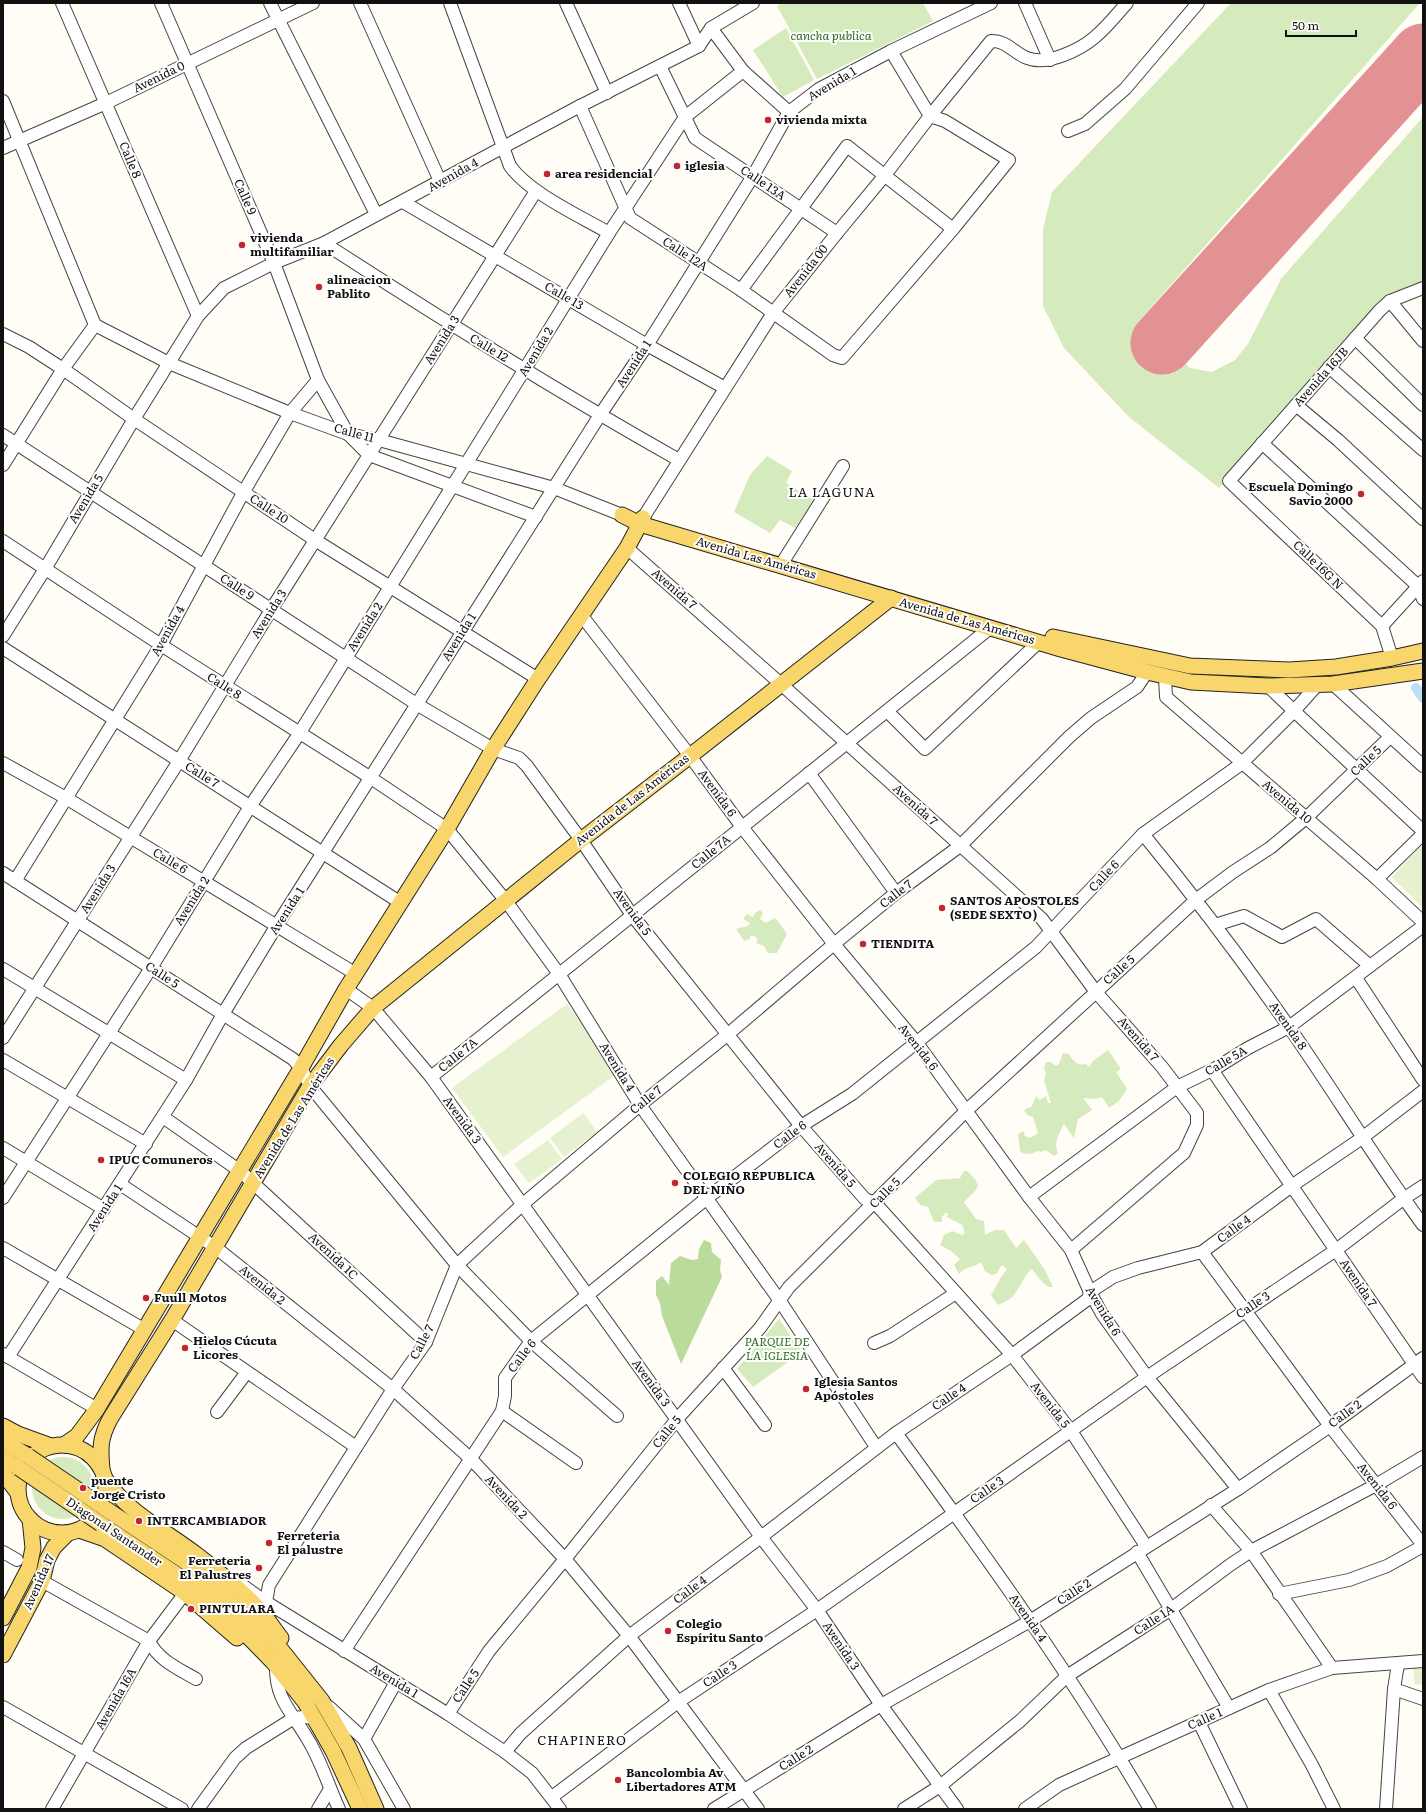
<svg xmlns="http://www.w3.org/2000/svg" width="1426" height="1812" viewBox="0 0 1426 1812" font-family="Literata,serif">
	<style>
		.green { fill: #d5ebbd }
		.forest { fill: #b9dc9c }
		.pitch { fill: #e6f2cf }
		.lines { fill: none; stroke-linecap: round; stroke-linejoin: round }
		.canal { stroke: #b9e0f7; stroke-width: 10 }
		.runway { stroke: #e29292; stroke-width: 63 }
		.minor-casing { stroke: #444; stroke-width: 14 }
		.major-casing { stroke: #222; stroke-width: 17 }
		.minor { stroke: #fff; stroke-width: 12 }
		.major { stroke: #f9d66b; stroke-width: 15 }
		.major-bridge-casing { stroke: #222; stroke-width: 17; stroke-linecap: butt }
		.major-bridge { stroke: #f9d66b; stroke-width: 15 }
		.poi-dot { fill: #c4262e; stroke: #fff; stroke-width: 1.5 }
		.labels { text-anchor: middle; stroke-width: 4; stroke-linejoin: round; paint-order: stroke }
		.park-label { font-size: 12px; font-style: italic; fill: #2f6b1f; stroke: #fff }
		.street-label { font-size: 12px; fill: #111; stroke: #fff }
		.poi-label { font-size: 12px; font-weight: bold; fill: #111; stroke: #fff; text-anchor: start }
		.neighbourhood-label { font-size: 13px; letter-spacing: 1px; fill: #111; stroke: #fff }
	</style>
	<rect width="100%" height="100%" fill="#fffdf5"/>
	<g class="green">
		<path d="M782,3H923L933,21L817,79L777,6Z"/>
		<path d="M1231,3H1420L1138,322L1190,368L1212,372L1235,360L1248,344L1281,279L1423,117V287L1389,300L1219,488L1129,417L1064,348L1043,306V229L1052,192Z"/>
		<path d="M786,28L814,80L783,97L753,50Z"/>
		<path d="M767,456L792,471L786,483L814,500L795,528L780,520L770,533L734,512L750,475Z"/>
		<path d="M760,910L763,913L760,919L766,923L775,918C780,922 783,929 787,934L777,953H768L764,946L756,943L758,940L755,936H750V939L744,941L736,929L748,926L750,923L743,919L747,914L753,917L755,913Z"/>
		<path d="M1108,1050L1121,1069L1116,1072L1127,1089L1119,1101L1109,1108L1102,1097L1096,1099L1083,1098L1092,1110L1078,1119L1074,1138L1064,1124C1059,1134 1053,1142 1058,1153L1054,1156L1046,1150L1041,1152L1037,1151C1031,1154 1026,1156 1020,1151L1018,1134L1023,1131L1025,1136L1030,1138L1038,1133L1033,1117L1027,1115L1024,1110L1032,1106L1036,1096L1040,1100L1046,1096L1048,1103H1051L1044,1080L1046,1073L1044,1069L1046,1062H1051L1056,1066L1059,1064L1063,1053L1069,1054C1073,1061 1078,1066 1086,1064L1089,1067L1093,1061Z"/>
		<path d="M964,1171H967L975,1179L978,1186L975,1191L964,1202L976,1219L984,1221L985,1235L995,1230H1004L1016,1248L1024,1240L1045,1270L1053,1287H1049L1042,1282L1032,1269C1022,1277 1021,1288 1012,1297C1008,1301 1002,1303 998,1305L991,1295C997,1286 999,1278 1007,1270L1002,1265L996,1274L991,1275L985,1271L981,1262C974,1268 965,1266 959,1274L954,1265L960,1259L951,1251L940,1245L944,1235L952,1231L962,1235L965,1233L962,1225L947,1217L948,1213H945L942,1217V1222H934L928,1207L920,1205L915,1198L936,1180L960,1178Z"/>
		<path d="M779,1319L802,1352L753,1387L737,1369Z"/>
		<circle cx="63" cy="1488" r="31"/>
	</g>
	<path class="forest" d="M704,1240L711,1243L712,1252L721,1260L720,1270L722,1277L681,1364L662,1316L660,1303L656,1295V1281L662,1276L669,1285L671,1263L680,1256L692,1260L698,1259L699,1249Z"/>
	<g class="pitch">
		<path d="M1423,843V908L1392,877Z"/>
		<path d="M567,1004L618,1073L503,1157L452,1088Z"/>
		<path d="M583,1113L597,1132L564,1157L550,1138Z"/>
		<path d="M548,1140L562,1159L529,1183L514,1164Z"/>
		<path d="M1423,1661V1684L1415,1685L1412,1662Z"/>
	</g>
	<g class="lines">
		<path class="canal" d="M1416,688L1423,698"/>
		<path class="runway" d="M1162,343L1423,55"/>
		<g class="minor-casing">
			<g id="minor">
				<path d="M62,3L198,316"/>
				<path d="M161,3L274,263L318,380L348,434L369,455L536,517"/>
				<path d="M270,3L376,214"/>
				<path d="M360,3L440,181"/>
				<path d="M450,3L510,166C529,193 580,216 609,233"/>
				<path d="M566,3L607,93"/>
				<path d="M679,3L699,46"/>
				<path d="M1025,3L1050,60"/>
				<path d="M711,28L743,71L789,112"/>
				<path d="M660,66L695,138L837,233"/>
				<path d="M3,101L95,325"/>
				<path d="M580,106L630,218L741,290L833,355L842,358L953,229L1009,160L945,121L930,116L891,51"/>
				<path d="M1068,131L1085,124L1125,89L1198,3"/>
				<path d="M3,148L106,103L313,3"/>
				<path d="M403,202L647,345L725,388"/>
				<path d="M324,243C441,319 558,392 679,460"/>
				<path d="M741,290L847,146L953,229"/>
				<path d="M1390,301L1423,341"/>
				<path d="M95,325L169,363L290,413L348,434L379,440L554,488L622,515"/>
				<path d="M3,334L29,347L63,369L134,419L315,540L538,679"/>
				<path d="M1355,338L1423,405"/>
				<path d="M1329,367L1423,450"/>
				<path d="M1296,405L1338,440L1423,519"/>
				<path d="M3,435L418,705L493,749L519,758L527,766L581,840L632,915L801,1126L865,1199L875,1203L1012,1355L1071,1431L1146,1546"/>
				<path d="M1262,443L1418,586L1423,599"/>
				<path d="M3,465L63,369L95,325"/>
				<path d="M643,518L773,313L837,233L885,175L930,116L991,41C1006,40 1014,53 1027,58C1047,66 1080,50 1095,37C1107,27 1117,14 1127,3"/>
				<path d="M3,541L161,645L371,778L447,829L506,901L559,974L640,1105L780,1301L876,1447"/>
				<path d="M627,548L781,684L1042,919L1096,992L1162,1067L1197,1113V1125L1184,1153L1071,1250"/>
				<path d="M784,560L843,466"/>
				<path d="M582,616L690,756L742,827L834,944L917,1043L1029,1197L1071,1250L1090,1292L1102,1314L1147,1377L1238,1489"/>
				<path d="M1382,626L1423,581"/>
				<path d="M3,636L45,569L134,419L198,316L224,288L274,263L324,243L580,106L699,46L711,28L753,3"/>
				<path d="M3,648L401,903"/>
				<path d="M1392,658L1382,626L1229,481L1380,310L1390,301L1423,288"/>
				<path d="M1165,677L1166,697L1377,879L1423,922"/>
				<path d="M1333,684L1423,766"/>
				<path d="M1268,686L1294,711L1423,831"/>
				<path d="M887,711L925,749L1039,642"/>
				<path d="M3,763L66,798L356,974"/>
				<path d="M809,773L896,893"/>
				<path d="M1143,834C1194,896 1243,961 1289,1027C1335,1093 1376,1161 1423,1225"/>
				<path d="M3,873L293,1059L301,1068L310,1086L457,1265L531,1341L617,1416"/>
				<path d="M1377,879L1423,834"/>
				<path d="M15,881L161,645L243,493L290,413L318,380"/>
				<path d="M1215,925L1244,916L1282,937L1316,919L1370,966"/>
				<path d="M3,969L186,1080"/>
				<path d="M1356,978L1423,1080"/>
				<path d="M346,989L373,1008L431,1077L761,1537L817,1610L881,1705L957,1809"/>
				<path d="M3,1038L179,761L271,610L536,191"/>
				<path d="M3,1060L146,1144"/>
				<path d="M1212,1070L1423,1377"/>
				<path d="M431,1077L990,628"/>
				<path d="M163,1117L240,1171L426,1342"/>
				<path d="M3,1148L104,1209"/>
				<path d="M120,1184L215,1247L393,1389L471,1459L565,1559L629,1636L758,1809"/>
				<path d="M1029,1197L1177,1087L1216,1068L1248,1048L1289,1027L1423,926"/>
				<path d="M3,1198L151,968L251,805L299,734L609,233L685,117L743,71"/>
				<path d="M3,1248L145,1330"/>
				<path d="M1202,1252L1330,1426L1423,1545"/>
				<path d="M172,1320L356,1447"/>
				<path d="M874,1343L890,1336L956,1293"/>
				<path d="M3,1354L92,1406"/>
				<path d="M8,1357L186,1080L223,1014L277,925L600,415L647,345L753,176L789,112L819,89L891,51L991,3"/>
				<path d="M723,1368L765,1425"/>
				<path d="M502,1411L576,1463"/>
				<path d="M217,1412L247,1372"/>
				<path d="M896,1433C985,1555 1074,1678 1150,1809"/>
				<path d="M1211,1505L1251,1551L1332,1668"/>
				<path d="M3,1552L17,1560"/>
				<path d="M1137,1552L1229,1708"/>
				<path d="M42,1581L149,1641C158,1660 179,1669 196,1679"/>
				<path d="M242,1585L266,1602L448,1714L505,1752L532,1773L560,1809"/>
				<path d="M1279,1594L1349,1580L1387,1566L1423,1546"/>
				<path d="M268,1622L266,1602L269,1585L393,1389L426,1342L457,1265L523,1204L640,1105L727,1035L834,944L896,893L960,846L1069,737L1091,718L1137,687L1147,672"/>
				<path d="M344,1651L502,1411L505,1396V1378L531,1341L707,1198L801,1126L852,1094L1036,947L1143,834L1241,764L1294,711L1318,684"/>
				<path d="M276,1665C275,1699 291,1711 307,1738C321,1760 328,1785 339,1809"/>
				<path d="M1394,1689L1423,1699"/>
				<path d="M1269,1690L1312,1765L1334,1809"/>
				<path d="M3,1707L182,1809"/>
				<path d="M329,1707L364,1739L404,1809"/>
				<path d="M448,1714L489,1651L565,1559L677,1419L760,1328L789,1287L967,1110L1096,992L1197,899L1233,872L1270,848L1306,818L1390,737"/>
				<path d="M1199,1722L1241,1809"/>
				<path d="M364,1739L396,1682"/>
				<path d="M505,1752L521,1733L629,1636L761,1537L896,1433L1012,1355L1088,1299L1090,1292L1113,1277L1138,1268L1202,1252L1293,1185L1362,1138L1423,1091"/>
				<path d="M552,1797L678,1702L817,1610L1147,1377L1336,1250L1403,1199L1423,1186"/>
				<path d="M52,1809L149,1641L185,1593"/>
				<path d="M198,1809L235,1758L246,1748L294,1718L303,1717L314,1718"/>
				<path d="M318,1809L330,1789"/>
				<path d="M714,1809L881,1705L1030,1621L1238,1489L1330,1426L1423,1358"/>
				<path d="M904,1809L940,1786L1020,1721L1067,1676L1171,1609L1230,1565L1251,1551L1376,1485L1423,1457"/>
				<path d="M1025,1809L1059,1785L1269,1690L1332,1668L1423,1661"/>
				<path d="M1386,1809L1394,1689L1398,1664"/>
			</g>
		</g>
		<g class="major-casing">
			<g id="major">
				<path d="M622,515L640,524L1061,649L1147,672L1191,682L1268,686L1333,684L1423,671"/>
				<path d="M1053,637L1190,666L1289,670L1336,667L1392,658L1423,651"/>
				<path d="M3,1426L18,1434L51,1446"/>
				<path d="M3,1441L28,1456"/>
				<path d="M64,1445L77,1436L97,1409L301,1068L346,989L447,829L493,749L538,679L627,548L643,518"/>
				<circle cx="62" cy="1489" r="44"/>
				<path d="M3,1458L19,1468"/>
				<path d="M102,1469C100,1447 100,1438 110,1419L172,1320L310,1086L341,1045L373,1008L581,840L690,756L891,598"/>
				<path d="M3,1473L18,1493"/>
				<path d="M106,1480C128,1513 166,1531 197,1555C218,1571 239,1588 257,1607C266,1616 273,1628 281,1638"/>
				<path d="M109,1511L195,1568L279,1647L322,1701L349,1748L376,1809"/>
				<path d="M101,1524L191,1584L224,1612L273,1662L305,1702L333,1751L360,1809"/>
				<path d="M79,1530L105,1539L185,1593L237,1638"/>
				<path d="M3,1618L29,1568L33,1548L30,1519"/>
				<path d="M3,1655L42,1581L47,1560L54,1547L68,1533"/>
			</g>
		</g>
		<use href="#minor" class="minor"/>
		<use href="#major" class="major"/>
		<g class="major-bridge-casing">
			<g id="major-bridge">
				<path d="M28,1456L109,1511"/>
				<path d="M19,1468L101,1524"/>
			</g>
		</g>
		<use href="#major-bridge" class="major-bridge"/>
	</g>
	<g class="poi-dot">
		<circle cx="768" cy="120" r="4"/>
		<circle cx="677" cy="166" r="4"/>
		<circle cx="547" cy="174" r="4"/>
		<circle cx="242" cy="245" r="4"/>
		<circle cx="319" cy="287" r="4"/>
		<circle cx="1361" cy="494" r="4"/>
		<circle cx="942" cy="908" r="4"/>
		<circle cx="863" cy="944" r="4"/>
		<circle cx="101" cy="1160" r="4"/>
		<circle cx="675" cy="1183" r="4"/>
		<circle cx="146" cy="1298" r="4"/>
		<circle cx="185" cy="1348" r="4"/>
		<circle cx="806" cy="1389" r="4"/>
		<circle cx="83" cy="1488" r="4"/>
		<circle cx="139" cy="1521" r="4"/>
		<circle cx="269" cy="1543" r="4"/>
		<circle cx="259" cy="1568" r="4"/>
		<circle cx="191" cy="1609" r="4"/>
		<circle cx="668" cy="1631" r="4"/>
		<circle cx="618" cy="1780" r="4"/>
	</g>
	<g class="labels">
		<g class="park-label">
			<text x="831" y="40">cancha publica</text>
			<text x="777" y="1346">PARQUE DE<tspan x="777" dy="14">LA IGLESIA</tspan></text>
		</g>
		<g class="street-label">
			<text transform="translate(159 77) rotate(-26)" y="4">Avenida 0</text>
			<text transform="translate(832 84) rotate(-31)" y="4">Avenida 1</text>
			<text transform="translate(130 160) rotate(67)" y="4">Calle 8</text>
			<text transform="translate(453 175) rotate(-29)" y="4">Avenida 4</text>
			<text transform="translate(763 183) rotate(34)" y="4">Calle 13A</text>
			<text transform="translate(245 197) rotate(66)" y="4">Calle 9</text>
			<text transform="translate(685 254) rotate(33)" y="4">Calle 12A</text>
			<text transform="translate(806 271) rotate(-52)" y="4">Avenida 00</text>
			<text transform="translate(564 296) rotate(30)" y="4">Calle 13</text>
			<text transform="translate(442 340) rotate(-58)" y="4">Avenida 3</text>
			<text transform="translate(489 348) rotate(31)" y="4">Calle 12</text>
			<text transform="translate(536 352) rotate(-59)" y="4">Avenida 2</text>
			<text transform="translate(634 364) rotate(-57)" y="4">Avenida 1</text>
			<text transform="translate(1321 377) rotate(-48)" y="4">Avenida 16JB</text>
			<text transform="translate(354 433) rotate(15)" y="4">Calle 11</text>
			<text transform="translate(86 499) rotate(-59)" y="4">Avenida 5</text>
			<text transform="translate(269 509) rotate(33)" y="4">Calle 10</text>
			<text transform="translate(756 558) rotate(16)" y="4">Avenida Las Américas</text>
			<text transform="translate(1318 565) rotate(44)" y="4">Calle 16G N</text>
			<text transform="translate(237 587) rotate(33)" y="4">Calle 9</text>
			<text transform="translate(674 589) rotate(41)" y="4">Avenida 7</text>
			<text transform="translate(269 614) rotate(-58)" y="4">Avenida 3</text>
			<text transform="translate(967 621) rotate(16)" y="4">Avenida de Las Américas</text>
			<text transform="translate(365 627) rotate(-58)" y="4">Avenida 2</text>
			<text transform="translate(168 631) rotate(-61)" y="4">Avenida 4</text>
			<text transform="translate(459 637) rotate(-58)" y="4">Avenida 1</text>
			<text transform="translate(224 686) rotate(33)" y="4">Calle 8</text>
			<text transform="translate(1366 761) rotate(-44)" y="4">Calle 5</text>
			<text transform="translate(202 775) rotate(32)" y="4">Calle 7</text>
			<text transform="translate(717 793) rotate(54)" y="4">Avenida 6</text>
			<text transform="translate(632 800) rotate(-38)" y="4">Avenida de Las Américas</text>
			<text transform="translate(1287 802) rotate(40)" y="4">Avenida 10</text>
			<text transform="translate(915 805) rotate(42)" y="4">Avenida 7</text>
			<text transform="translate(711 852) rotate(-39)" y="4">Calle 7A</text>
			<text transform="translate(170 861) rotate(31)" y="4">Calle 6</text>
			<text transform="translate(1104 876) rotate(-47)" y="4">Calle 6</text>
			<text transform="translate(98 889) rotate(-58)" y="4">Avenida 3</text>
			<text transform="translate(896 894) rotate(-38)" y="4">Calle 7</text>
			<text transform="translate(192 901) rotate(-58)" y="4">Avenida 2</text>
			<text transform="translate(287 911) rotate(-57)" y="4">Avenida 1</text>
			<text transform="translate(632 912) rotate(54)" y="4">Avenida 5</text>
			<text transform="translate(1119 970) rotate(-42)" y="4">Calle 5</text>
			<text transform="translate(162 975) rotate(33)" y="4">Calle 5</text>
			<text transform="translate(1288 1026) rotate(55)" y="4">Avenida 8</text>
			<text transform="translate(1138 1039) rotate(49)" y="4">Avenida 7</text>
			<text transform="translate(918 1047) rotate(52)" y="4">Avenida 6</text>
			<text transform="translate(458 1055) rotate(-39)" y="4">Calle 7A</text>
			<text transform="translate(1226 1061) rotate(-30)" y="4">Calle 5A</text>
			<text transform="translate(617 1067) rotate(58)" y="4">Avenida 4</text>
			<text transform="translate(646 1100) rotate(-39)" y="4">Calle 7</text>
			<text transform="translate(294 1118) rotate(-58)" y="4">Avenida de Las Américas</text>
			<text transform="translate(462 1120) rotate(54)" y="4">Avenida 3</text>
			<text transform="translate(790 1135) rotate(-37)" y="4">Calle 6</text>
			<text transform="translate(835 1165) rotate(49)" y="4">Avenida 5</text>
			<text transform="translate(885 1193) rotate(-45)" y="4">Calle 5</text>
			<text transform="translate(105 1208) rotate(-57)" y="4">Avenida 1</text>
			<text transform="translate(1234 1229) rotate(-36)" y="4">Calle 4</text>
			<text transform="translate(333 1256) rotate(43)" y="4">Avenida 1C</text>
			<text transform="translate(1358 1283) rotate(56)" y="4">Avenida 7</text>
			<text transform="translate(262 1285) rotate(39)" y="4">Avenida 2</text>
			<text transform="translate(1253 1305) rotate(-34)" y="4">Calle 3</text>
			<text transform="translate(1103 1311) rotate(59)" y="4">Avenida 6</text>
			<text transform="translate(422 1342) rotate(-62)" y="4">Calle 7</text>
			<text transform="translate(522 1356) rotate(-53)" y="4">Calle 6</text>
			<text transform="translate(651 1383) rotate(54)" y="4">Avenida 3</text>
			<text transform="translate(949 1397) rotate(-34)" y="4">Calle 4</text>
			<text transform="translate(1050 1405) rotate(52)" y="4">Avenida 5</text>
			<text transform="translate(1345 1414) rotate(-36)" y="4">Calle 2</text>
			<text transform="translate(667 1432) rotate(-51)" y="4">Calle 5</text>
			<text transform="translate(1377 1486) rotate(52)" y="4">Avenida 6</text>
			<text transform="translate(987 1490) rotate(-35)" y="4">Calle 3</text>
			<text transform="translate(506 1497) rotate(47)" y="4">Avenida 2</text>
			<text transform="translate(114 1532) rotate(34)" y="4">Diagonal Santander</text>
			<text transform="translate(39 1582) rotate(-66)" y="4">Avenida 17</text>
			<text transform="translate(690 1590) rotate(-37)" y="4">Calle 4</text>
			<text transform="translate(1074 1592) rotate(-33)" y="4">Calle 2</text>
			<text transform="translate(1028 1618) rotate(55)" y="4">Avenida 4</text>
			<text transform="translate(1154 1620) rotate(-33)" y="4">Calle 1A</text>
			<text transform="translate(841 1646) rotate(56)" y="4">Avenida 3</text>
			<text transform="translate(720 1674) rotate(-33)" y="4">Calle 3</text>
			<text transform="translate(394 1681) rotate(31)" y="4">Avenida 1</text>
			<text transform="translate(466 1686) rotate(-56)" y="4">Calle 5</text>
			<text transform="translate(116 1699) rotate(-60)" y="4">Avenida 16A</text>
			<text transform="translate(1205 1719) rotate(-24)" y="4">Calle 1</text>
			<text transform="translate(796 1758) rotate(-32)" y="4">Calle 2</text>
		</g>
		<g class="poi-label">
			<text x="776" y="124">vivienda mixta</text>
			<text x="685" y="170">iglesia</text>
			<text x="555" y="178">area residencial</text>
			<text x="250" y="242">vivienda<tspan x="250" dy="14">multifamiliar</tspan></text>
			<text x="327" y="284">alineacion<tspan x="327" dy="14">Pablito</tspan></text>
			<text x="1353" y="491" text-anchor="end">Escuela Domingo<tspan x="1353" dy="14">Savio 2000</tspan></text>
			<text x="950" y="905">SANTOS APOSTOLES<tspan x="950" dy="14">(SEDE SEXTO)</tspan></text>
			<text x="871" y="948">TIENDITA</text>
			<text x="109" y="1164">IPUC Comuneros</text>
			<text x="683" y="1180">COLEGIO REPUBLICA<tspan x="683" dy="14">DEL NIÑO</tspan></text>
			<text x="154" y="1302">Fuull Motos</text>
			<text x="193" y="1345">Hielos Cúcuta<tspan x="193" dy="14">Licores</tspan></text>
			<text x="814" y="1386">Iglesia Santos<tspan x="814" dy="14">Apóstoles</tspan></text>
			<text x="91" y="1485">puente<tspan x="91" dy="14">Jorge Cristo</tspan></text>
			<text x="147" y="1525">INTERCAMBIADOR</text>
			<text x="277" y="1540">Ferreteria<tspan x="277" dy="14">El palustre</tspan></text>
			<text x="251" y="1565" text-anchor="end">Ferreteria<tspan x="251" dy="14">El Palustres</tspan></text>
			<text x="199" y="1613">PINTULARA</text>
			<text x="676" y="1628">Colegio<tspan x="676" dy="14">Espíritu Santo</tspan></text>
			<text x="626" y="1777">Bancolombia Av<tspan x="626" dy="14">Libertadores ATM</tspan></text>
		</g>
		<g class="neighbourhood-label">
			<text x="832" y="497">LA LAGUNA</text>
			<text x="582" y="1745">CHAPINERO</text>
		</g>
	</g>
	<rect width="1426" height="1812" fill="none" stroke="#111111" stroke-width="8"/>
	<path d="M1286 30v6h70v-6" fill="none" stroke="#111111" stroke-width="2"/>
	<text x="1292" y="30" font-size="12" fill="#111111" stroke="#ffffff" stroke-width="3" paint-order="stroke">50 m</text>
</svg>
